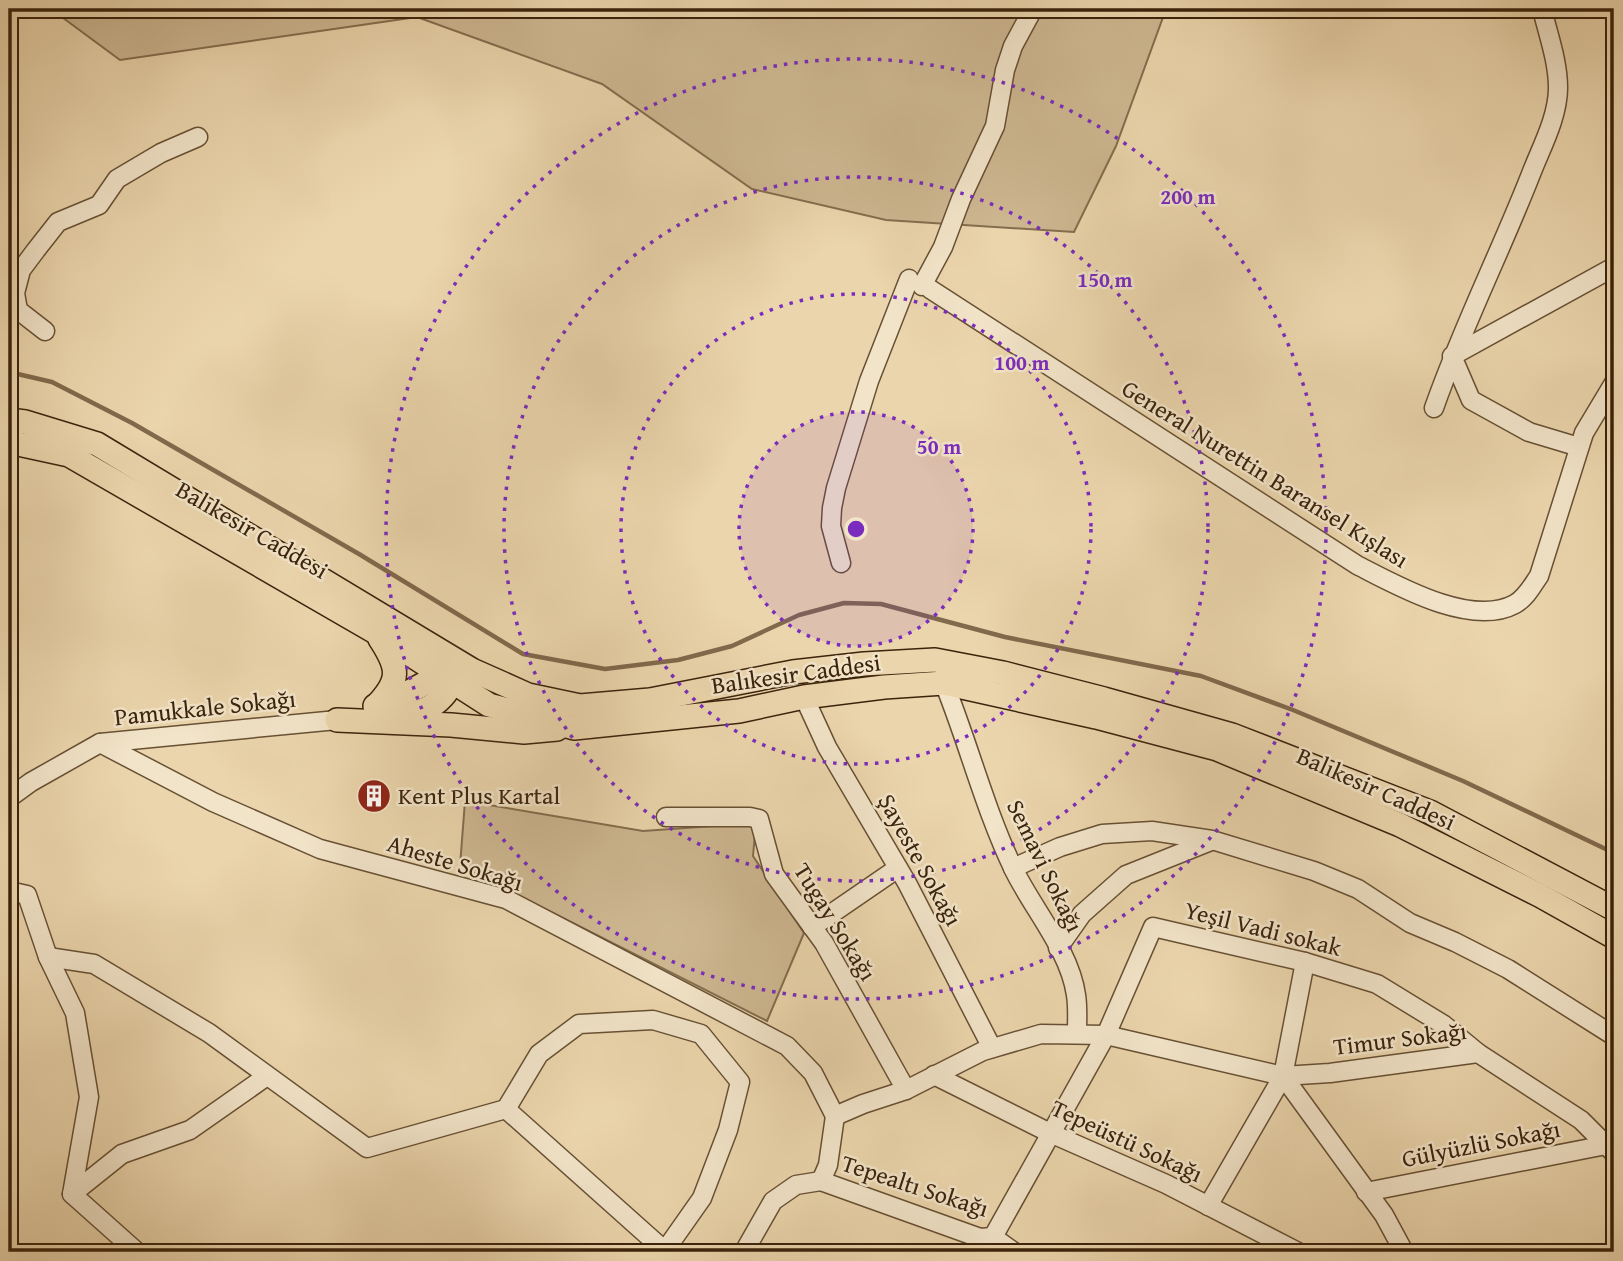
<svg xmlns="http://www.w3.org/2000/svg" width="1623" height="1261" viewBox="0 0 1623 1261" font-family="'Gentium Book Plus',serif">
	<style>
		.green { fill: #cdb791; stroke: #846d4e; stroke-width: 2 }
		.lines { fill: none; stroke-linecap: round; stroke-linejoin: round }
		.stream { stroke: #81694c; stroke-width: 4.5 }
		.minor-casing { stroke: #675034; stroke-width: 21 }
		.major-casing { stroke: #3b230c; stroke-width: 26 }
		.minor { stroke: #f2e4c9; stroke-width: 18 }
		.major { stroke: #ebd5ac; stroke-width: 23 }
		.ring { fill: none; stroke: #7b2cbf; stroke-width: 3.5; stroke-dasharray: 3.5 7 }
		.labels { text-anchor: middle; stroke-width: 5; stroke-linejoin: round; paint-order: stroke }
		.street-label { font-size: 24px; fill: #3b230c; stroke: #f2e4c9 }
		.poi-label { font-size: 24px; fill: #3b230c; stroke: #f2e4c9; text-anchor: start }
		.centre { fill: #7b2cbf; stroke: #f2e4c9; stroke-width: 3.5 }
		.ring-label { font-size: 21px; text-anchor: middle; font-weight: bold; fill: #7b2cbf; stroke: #f2e4c9; stroke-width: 5; stroke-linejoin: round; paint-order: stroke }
	</style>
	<rect width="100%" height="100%" fill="#ebd5ac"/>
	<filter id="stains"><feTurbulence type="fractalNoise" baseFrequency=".00286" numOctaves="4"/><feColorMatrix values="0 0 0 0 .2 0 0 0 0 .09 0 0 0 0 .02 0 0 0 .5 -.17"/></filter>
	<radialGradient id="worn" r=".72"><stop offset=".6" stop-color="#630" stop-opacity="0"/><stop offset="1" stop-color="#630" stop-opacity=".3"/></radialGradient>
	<g class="green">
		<path d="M51,9H1166L1116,146L1074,232L886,220L752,189L602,84L417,17L120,60Z"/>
		<path d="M465,801L643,831L756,823L753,856L804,933L767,1021L460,866Z"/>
	</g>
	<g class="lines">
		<path class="stream" d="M9,372L52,382L132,423L359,554L523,654L605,669L678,660L732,646L799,615L844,603L881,604L1005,637L1201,676L1293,710L1463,781L1614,853"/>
		<g class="minor-casing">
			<g id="minor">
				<path d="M922,286L943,247L961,199L995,126L1005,70L1013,46L1033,9"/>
				<path d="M930,289L1357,565C1396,585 1471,628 1515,604C1526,598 1532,586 1539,576L1584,433L1614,383"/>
				<path d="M45,331L18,310L15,293L21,270L36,250L58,222L99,205L117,179L161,153L198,137"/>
				<path d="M1434,408C1462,328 1500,253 1531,174C1541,148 1558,117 1558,88C1558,61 1548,34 1542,9"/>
				<path d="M1579,447L1529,432L1471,400L1452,356L1614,267"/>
				<path d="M841,563L831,526L832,508L836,488L869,381L909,279"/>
				<path d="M944,683C969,745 985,810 1014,870C1033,909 1070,951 1076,995C1078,1007 1077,1021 1077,1033"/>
				<path d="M804,697L827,747L907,883L992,1048"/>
				<path d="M100,743L213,802L320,849L506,899L787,1046L813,1073L835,1116"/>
				<path d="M9,798L31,782L100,743L337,720"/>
				<path d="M666,817H750L759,819L774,874L824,943L906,1090"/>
				<path d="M1013,868L1060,847L1102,834L1152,831L1212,840L1314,871L1358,889L1410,923L1455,942L1508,969L1614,1036"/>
				<path d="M9,891L27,895L48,957L75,1013L89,1097L72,1194L122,1154L190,1130L267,1076"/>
				<path d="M812,927L898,868"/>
				<path d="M1058,948L1082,914L1126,875L1211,841"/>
				<path d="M48,957L94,964L209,1033L367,1148L506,1109L539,1054L579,1024L653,1020L701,1034L740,1082L728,1130L702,1198L664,1252"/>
				<path d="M934,1075L1050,1133L1166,1184L1298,1252"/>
				<path d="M1283,1076L1330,1073L1478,1053L1581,1120L1614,1153"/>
				<path d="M506,1109L665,1251"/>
				<path d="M835,1116L863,1104L906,1090L983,1051L1041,1034L1106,1035L1283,1076L1384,1215L1404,1252"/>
				<path d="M835,1116L828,1165L821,1181L980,1238L993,1237L1014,1252"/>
				<path d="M1366,1192L1606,1145"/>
				<path d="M72,1194L137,1252"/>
				<path d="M1208,1206L1283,1076L1305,962"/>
				<path d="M993,1237L1106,1035L1153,927L1305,962L1377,984L1444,1025L1478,1053"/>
				<path d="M744,1252L773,1201L796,1185L821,1181"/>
			</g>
		</g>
		<g class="major-casing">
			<g id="major">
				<path d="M9,420L25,422L97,444L472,670L528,695L580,706L650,700L793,672L864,664L935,660L1003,673L1104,699L1232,735L1430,812L1614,909"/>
				<path d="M9,442L69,455L377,633L489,705L574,728L739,711L804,697L884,687L944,683L1096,717L1217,749L1400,825L1541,896L1614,937"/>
				<path d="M375,706L400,697L440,675L452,672"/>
				<path d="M376,706C401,680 399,668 380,639"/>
				<path d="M398,719C425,712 451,701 454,670"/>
				<path d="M337,720L451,725L524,732L557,729"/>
			</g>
		</g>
		<use href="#minor" class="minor"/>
		<use href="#major" class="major"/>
	</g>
	<circle cx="856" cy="529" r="117" fill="#7b2cbf" fill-opacity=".12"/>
	<g class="ring">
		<circle cx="856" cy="529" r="117"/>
		<circle cx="856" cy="529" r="235"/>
		<circle cx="856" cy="529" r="352"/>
		<circle cx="856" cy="529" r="470"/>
	</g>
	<defs>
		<g id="building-disc" transform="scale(1.75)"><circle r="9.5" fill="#8f2418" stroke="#f2e4c9"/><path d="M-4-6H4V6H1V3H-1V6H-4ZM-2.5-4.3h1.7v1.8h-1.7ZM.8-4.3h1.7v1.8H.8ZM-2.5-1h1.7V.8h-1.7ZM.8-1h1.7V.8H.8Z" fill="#fff"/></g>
	</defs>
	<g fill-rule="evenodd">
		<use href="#building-disc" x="374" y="796"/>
	</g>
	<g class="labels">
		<g class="street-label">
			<text transform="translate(1265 474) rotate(32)" y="8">General Nurettin Baransel Kışlası</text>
			<text transform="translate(252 530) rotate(30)" y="8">Balıkesir Caddesi</text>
			<text transform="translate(796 674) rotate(-8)" y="8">Balıkesir Caddesi</text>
			<text transform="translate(205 708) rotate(-6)" y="8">Pamukkale Sokağı</text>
			<text transform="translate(1376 789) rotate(24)" y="8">Balıkesir Caddesi</text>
			<text transform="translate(920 860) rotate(61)" y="8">Şayeste Sokağı</text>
			<text transform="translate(455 863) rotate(17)" y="8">Aheste Sokağı</text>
			<text transform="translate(1045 866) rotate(64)" y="8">Semavi Sokağı</text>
			<text transform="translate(835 922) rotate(58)" y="8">Tugay Sokağı</text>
			<text transform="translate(1263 929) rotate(14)" y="8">Yeşil Vadi sokak</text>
			<text transform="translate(1400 1039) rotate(-7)" y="8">Timur Sokağı</text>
			<text transform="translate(1127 1141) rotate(25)" y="8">Tepeüstü Sokağı</text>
			<text transform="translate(1481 1144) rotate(-11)" y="8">Gülyüzlü Sokağı</text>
			<text transform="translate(915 1186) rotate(18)" y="8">Tepealtı Sokağı</text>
		</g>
		<g class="poi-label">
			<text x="398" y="804">Kent Plus Kartal</text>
		</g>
	</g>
	<circle cx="856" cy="529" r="10" class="centre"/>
	<g class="ring-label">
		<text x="1188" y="204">200 m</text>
		<text x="1105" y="287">150 m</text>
		<text x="1022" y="370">100 m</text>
		<text x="939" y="454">50 m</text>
	</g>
	<rect width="1623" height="1261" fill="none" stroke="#ebd5ac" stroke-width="35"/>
	<rect x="10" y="10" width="1602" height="1240" fill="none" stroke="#3b230c" stroke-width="3.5"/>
	<rect x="18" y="18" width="1588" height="1226" fill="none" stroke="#3b230c" stroke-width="2"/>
	<rect width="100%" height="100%" filter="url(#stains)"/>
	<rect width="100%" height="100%" fill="url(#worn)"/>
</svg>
